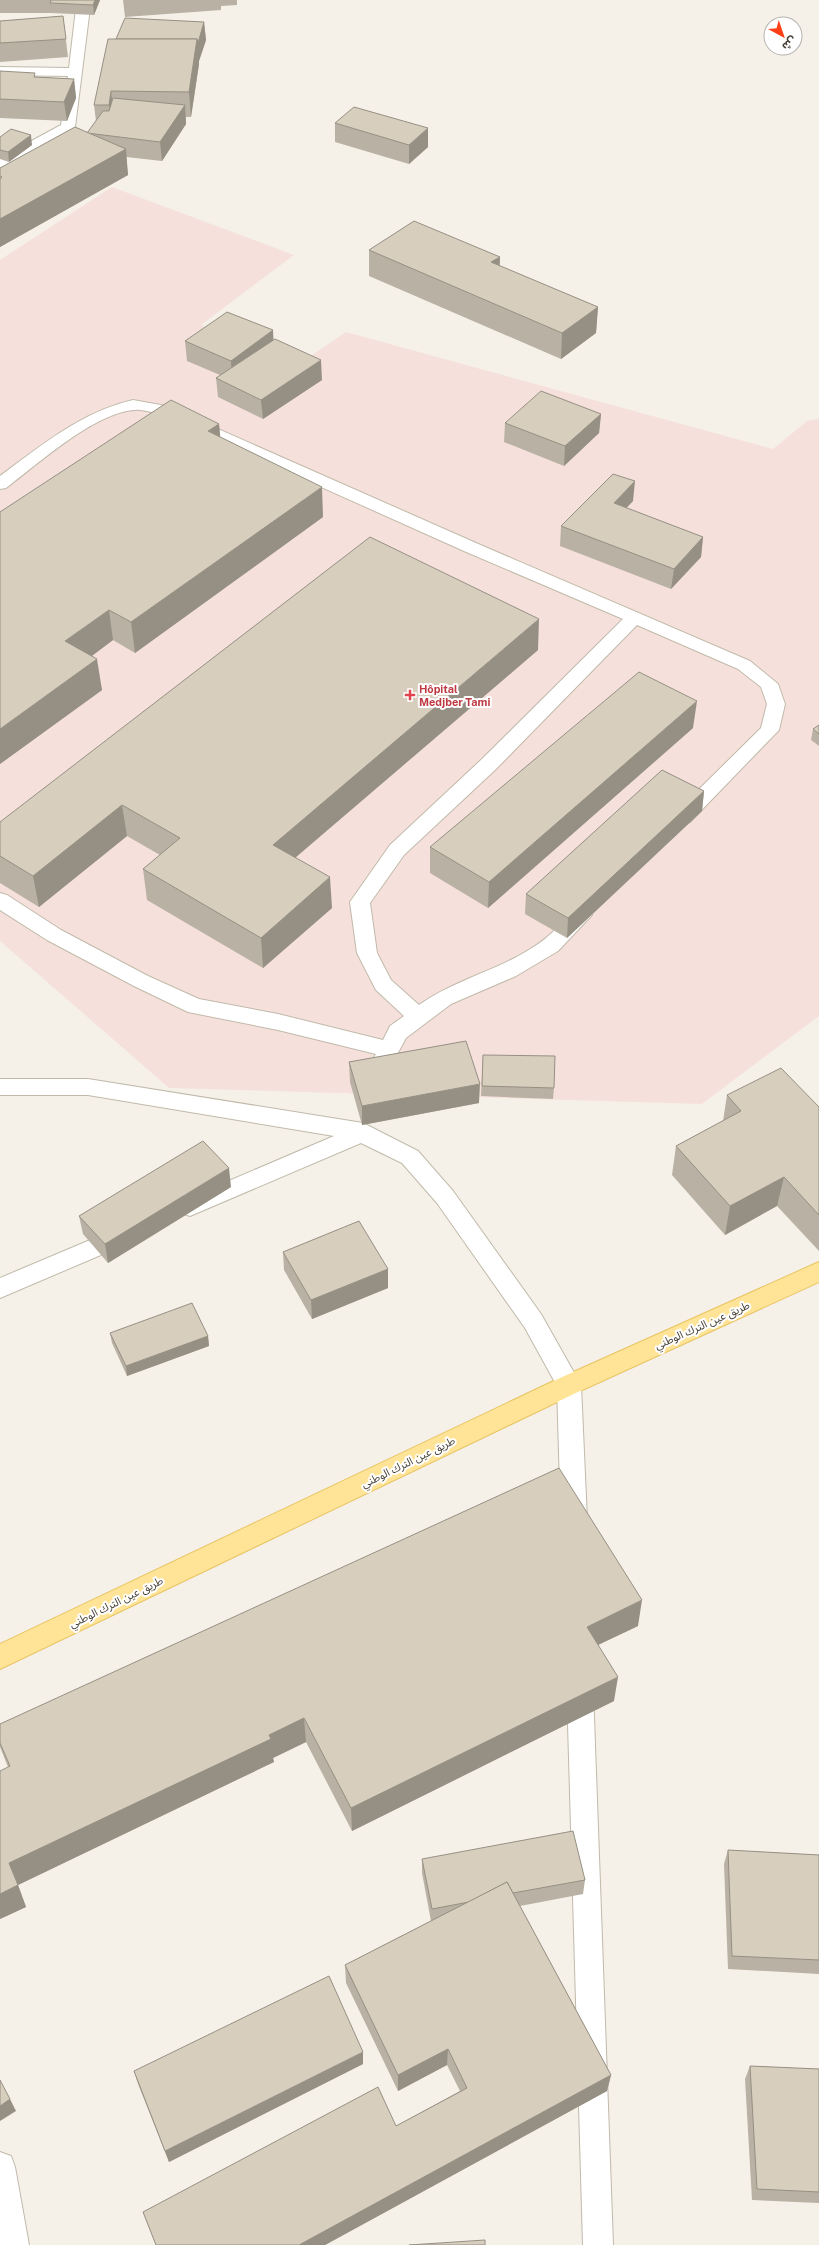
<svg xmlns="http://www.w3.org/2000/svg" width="819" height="2245" viewBox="0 0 819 2245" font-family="'Public Sans','Noto Sans Arabic',sans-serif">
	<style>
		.medical { fill: #f6e0dc }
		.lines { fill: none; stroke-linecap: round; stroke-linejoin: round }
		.minor-casing { stroke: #c1baaa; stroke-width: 2 }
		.major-casing { stroke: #e9c463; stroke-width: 2 }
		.minor { fill: #fff; fill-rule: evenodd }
		.major { fill: #ffe497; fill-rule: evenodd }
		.wall { fill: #b9b1a3 }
		.shaded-wall { fill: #969084 }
		.building { fill: #d7cebd; stroke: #969084 }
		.health-dot { fill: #e0444e; stroke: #fff; stroke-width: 1.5 }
		.labels { text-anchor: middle; stroke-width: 4; stroke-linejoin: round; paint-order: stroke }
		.health-label { font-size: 11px; font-weight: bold; fill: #be3a42; stroke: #fff; text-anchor: start }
		.street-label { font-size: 11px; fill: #494237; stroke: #fff }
	</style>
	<rect width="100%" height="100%" fill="#f5f1e9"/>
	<path class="medical" d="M112,187L294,255L201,325L296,366L346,332L773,449L807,421L819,419V1016L702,1104L169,1088L0,941V260Z"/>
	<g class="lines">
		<g class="minor-casing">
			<g id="minor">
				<path d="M77,0H91L75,127L73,130L0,168V158L61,125L68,76L0,75V67L69,68Z"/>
				<path d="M133,400L166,406L476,543L750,661L778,684L785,704L779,730L690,822L683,824L676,822L673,817L676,812L761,728L767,704L761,687L738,669L637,625L496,769L404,855L370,903L377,953L391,980L419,1005C461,975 517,967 555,930C565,919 574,905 589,910L592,915L558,951L516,976L451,1004L406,1038L388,1071L382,1089L374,1091L366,1089L363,1083L366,1071L376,1054L278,1030L188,1012L134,986L47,940L0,910V893L7,895L61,930L148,976L199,999L278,1014L383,1040L390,1026L404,1016L376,990L357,953L350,902L390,845L482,759L623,619L464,551L156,413C149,412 142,409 135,410C95,412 38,464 6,488L0,489V476C42,445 81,412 133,400Z"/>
				<path d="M0,1079H88L363,1123L418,1151L453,1191L541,1314L581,1385L587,1520L583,1528L574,1531L565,1528L561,1520L557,1386L525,1328L437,1203L402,1163L361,1143L190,1216L182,1213L179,1207L182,1201L334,1136L88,1095H0Z"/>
				<path d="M121,1227L129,1229L132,1236L129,1243L0,1298V1278Z"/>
				<path d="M580,1677L589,1680L593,1689L613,2245H583L567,1689L571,1680Z"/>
				<path d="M0,2152L11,2156L15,2167L29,2245H0Z"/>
			</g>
		</g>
		<g class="major-casing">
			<path id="major" d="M819,1262V1282L578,1392L0,1669V1644L560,1378Z"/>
		</g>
		<use href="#minor" class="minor"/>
		<use href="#major" class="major"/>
	</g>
	<g class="wall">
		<path d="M0,0H100L94,15L51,13H0Z"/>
		<path d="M123,0H237V5L221,6V10L125,17Z"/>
		<path d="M63,16L68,57L0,62V21Z"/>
		<path d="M204,22L206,40L199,61V64L191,117H186V124L162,161L126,157L128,175L0,247V168L88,132L96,121L94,105L116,39Z"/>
		<path d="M0,71L36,77L74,79L76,98L67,121L0,118Z"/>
		<path d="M335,123L428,147L409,164L335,142Z"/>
		<path d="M0,137L32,145L9,162L0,159Z"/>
		<path d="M369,250L500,257L499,266L598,307L596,333L561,359L369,276Z"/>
		<path d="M185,341H273L322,380L263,419L218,397L216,378L220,375L187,361Z"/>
		<path d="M601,414L599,433L564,466L504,442L505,423Z"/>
		<path d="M219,424L220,437L323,517L135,653L113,640L92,656L102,690L0,764Z"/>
		<path d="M633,501L626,508L703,537L701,557L671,589L560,546L561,526Z"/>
		<path d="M538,650L296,857L332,908L263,968L147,900L143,869L160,855L127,836L39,907L0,883V822Z"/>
		<path d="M819,725V746L811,740L813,729Z"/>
		<path d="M693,728L488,908L430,873V847Z"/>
		<path d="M704,791L702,811L567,938L525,914L526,894Z"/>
		<path d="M483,1055L554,1088L553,1099L481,1096Z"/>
		<path d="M349,1062L479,1103L362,1125L350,1082Z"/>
		<path d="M727,1095L819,1107V1251L777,1206L725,1235L672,1175L676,1146L723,1121Z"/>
		<path d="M231,1187L108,1263L83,1234L79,1216Z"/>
		<path d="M283,1252L388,1269V1288L312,1319L284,1270Z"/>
		<path d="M110,1333L208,1336L209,1346L127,1376L112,1343Z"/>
		<path d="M638,1626L598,1645L614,1701L352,1831L306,1742L273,1758L274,1762L18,1885L26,1907L0,1919L8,1767L0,1747V1724Z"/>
		<path d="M728,1850L819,1855V1974L728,1969L724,1864Z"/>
		<path d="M422,1859L585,1880L583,1894L520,1906L611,2075L607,2091L325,2245H156L143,2212L396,2126L460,2091L447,2065L398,2091L346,1983L345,1965L431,1921L422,1873Z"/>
		<path d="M363,2064L169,2162L138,2084L134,2071Z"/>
		<path d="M750,2066L819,2069V2203L752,2200L745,2079Z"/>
	</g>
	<g class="shaded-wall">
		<path d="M95,0H100L94,15L93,5Z"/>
		<path d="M204,22L206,40L199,61V64L191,117L189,92L197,39Z"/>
		<path d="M74,79L76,98L67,121L64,102Z"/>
		<path d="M111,91L114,117L111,130L109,105Z"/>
		<path d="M185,105L186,124L162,161L160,142Z"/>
		<path d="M428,128V147L409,164V145Z"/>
		<path d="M31,135L32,145L9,162L8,152Z"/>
		<path d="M126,149L128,175L0,247V219Z"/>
		<path d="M500,257L499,283L491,262Z"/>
		<path d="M598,307L596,333L561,359L562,333Z"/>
		<path d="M273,330L274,350L232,380L231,361Z"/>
		<path d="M321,360L322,380L263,419L261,400Z"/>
		<path d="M601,414L599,433L564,466L565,446Z"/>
		<path d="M219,424L222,454L208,431Z"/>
		<path d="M635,481L633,501L612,523L614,503Z"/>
		<path d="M322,487L323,517L135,653L131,622Z"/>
		<path d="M703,537L701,557L671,589L674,569Z"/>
		<path d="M109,610L113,640L70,672L65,641Z"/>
		<path d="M539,619L538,650L275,875L273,845Z"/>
		<path d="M97,659L102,690L0,764V729Z"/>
		<path d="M697,701L693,728L488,908L489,882Z"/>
		<path d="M704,791L702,811L567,938L568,918Z"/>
		<path d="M122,805L127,836L39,907L33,876Z"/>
		<path d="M330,877L332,908L263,968L261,938Z"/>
		<path d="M480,1084L479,1103L362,1125V1106Z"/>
		<path d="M229,1168L231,1187L108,1263L105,1244Z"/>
		<path d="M784,1177L777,1206L725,1235L730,1206Z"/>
		<path d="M388,1269V1288L312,1319L311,1300Z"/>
		<path d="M208,1336L209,1346L127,1376L126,1366Z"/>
		<path d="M642,1600L638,1626L583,1652L587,1627Z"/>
		<path d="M618,1677L614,1701L352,1831L351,1808Z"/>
		<path d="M304,1718L306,1742L273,1758L274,1762L18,1885L26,1907L0,1919V1894L9,1863L269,1735Z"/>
		<path d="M448,2049L447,2065L398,2091V2075Z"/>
		<path d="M363,2052V2064L169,2162L165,2151Z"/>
		<path d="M611,2075L607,2091L325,2245H299Z"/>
		<path d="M10,2099L16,2111L0,2121V2106Z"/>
	</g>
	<g class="building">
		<path d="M51,0H95L93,5L50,3Z"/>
		<path d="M63,16L66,39L0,43V21Z"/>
		<path d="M125,18L204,22L198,43L197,39H116Z"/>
		<path d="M108,39H197L189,92L111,91L109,105H94Z"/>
		<path d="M0,71L35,73L34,77L74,79L64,102L0,99Z"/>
		<path d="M113,98L185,105L160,142L87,133L103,111H109Z"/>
		<path d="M354,107L428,128L409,145L335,123Z"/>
		<path d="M75,127L126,149L0,219V179L2,177L0,176V168Z"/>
		<path d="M11,129L31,135L8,152L0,150V137Z"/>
		<path d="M414,221L500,257L491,262L598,307L562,333L369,250Z"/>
		<path d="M227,312L273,330L231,361L185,341Z"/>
		<path d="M275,339L321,360L261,400L216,378Z"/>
		<path d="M541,391L601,414L565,446L505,423Z"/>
		<path d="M171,400L219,424L208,431L322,487L131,622L109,610L65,641L97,659L0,729V512Z"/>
		<path d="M613,474L635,481L614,503L703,537L674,569L561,526Z"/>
		<path d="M370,537L539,619L273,845L330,877L261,938L143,869L180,838L122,805L33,876L0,856V822Z"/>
		<path d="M639,672L697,701L489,882L430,847Z"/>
		<path d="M819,725V734L813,729Z"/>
		<path d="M662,770L704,791L568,918L526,894Z"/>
		<path d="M466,1041L480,1084L362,1106L349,1062Z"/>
		<path d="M483,1055L555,1056L554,1088L482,1086Z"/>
		<path d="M781,1068L819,1107V1215L784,1177L730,1206L676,1146L741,1111L727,1095Z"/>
		<path d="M203,1141L229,1168L105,1244L79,1216Z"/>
		<path d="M359,1221L388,1269L311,1300L283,1252Z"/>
		<path d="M192,1303L208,1336L126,1366L110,1333Z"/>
		<path d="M559,1468L642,1600L587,1627L618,1677L351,1808L304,1718L269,1735L271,1739L9,1863L18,1885L0,1894V1771L10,1766L0,1743V1724Z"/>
		<path d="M573,1831L585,1880L513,1893L507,1882L469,1902L432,1909L422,1859Z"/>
		<path d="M728,1850L819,1855V1960L732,1956Z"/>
		<path d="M507,1882L611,2075L299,2245H156L143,2212L378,2087L396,2126L467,2088L448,2049L398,2075L345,1965Z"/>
		<path d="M329,1976L363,2052L165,2151L134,2071Z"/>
		<path d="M750,2066L819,2069V2192L757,2189Z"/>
		<path d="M0,2080L10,2099L0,2106Z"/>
		<path d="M485,2240V2245H409Z"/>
	</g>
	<path class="health-dot" d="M408 689h4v4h4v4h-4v4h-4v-4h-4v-4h4z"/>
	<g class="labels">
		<g class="health-label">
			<text x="419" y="693">Hôpital<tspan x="419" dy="13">Medjber Tami</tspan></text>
		</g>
		<g class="street-label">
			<text transform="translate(702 1325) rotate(-24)" y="4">طريق عين الترك الوطني</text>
			<text transform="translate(408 1462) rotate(-26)" y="4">طريق عين الترك الوطني</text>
			<text transform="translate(116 1602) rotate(-26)" y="4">طريق عين الترك الوطني</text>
		</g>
	</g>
	<g transform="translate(783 36) rotate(140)"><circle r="19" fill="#ffffff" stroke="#b6b3af"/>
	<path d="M0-3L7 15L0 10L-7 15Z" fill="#ff3f15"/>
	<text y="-6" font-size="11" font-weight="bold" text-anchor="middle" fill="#494237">ش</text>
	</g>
</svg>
